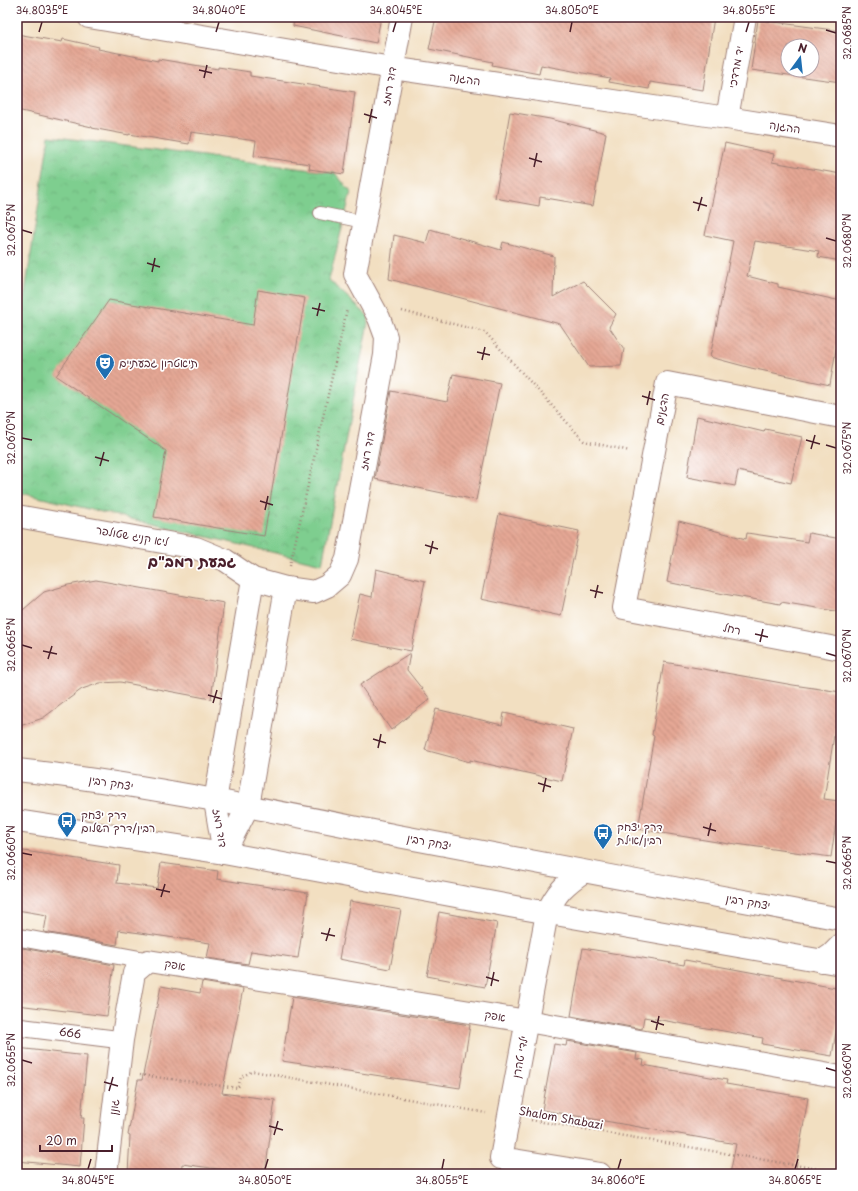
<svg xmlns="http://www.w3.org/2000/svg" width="858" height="1191" viewBox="0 0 858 1191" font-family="'Playpen Sans','Playpen Sans Hebrew',sans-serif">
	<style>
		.park { fill: url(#park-crowns); stroke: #64765d }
		.building { fill: url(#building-back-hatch); fill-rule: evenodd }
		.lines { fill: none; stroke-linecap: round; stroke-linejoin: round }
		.service-casing { stroke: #9e7f76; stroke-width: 14 }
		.pedestrian-casing { stroke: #9e7f76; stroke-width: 19 }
		.minor-casing { stroke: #9e7f76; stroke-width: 24 }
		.secondary-casing { stroke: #9e7f76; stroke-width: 24 }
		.path { stroke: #9e7f76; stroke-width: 2.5; stroke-dasharray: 1 3; stroke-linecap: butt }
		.service { stroke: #fff; stroke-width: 12 }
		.pedestrian { stroke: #fff; stroke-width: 17 }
		.minor { stroke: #fff; stroke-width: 22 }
		.secondary { stroke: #fff; stroke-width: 22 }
		.ticks { fill: none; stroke: #4a1f2b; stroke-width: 1.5 }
		.labels { text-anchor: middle; stroke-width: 3.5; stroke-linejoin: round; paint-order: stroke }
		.street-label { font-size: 11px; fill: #4a1f2b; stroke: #fff }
		.poi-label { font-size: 11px; fill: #4a1f2b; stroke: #fff; text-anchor: start }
		.district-label { font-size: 15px; font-weight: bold; fill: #4a1f2b; stroke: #fff }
		.neatline { fill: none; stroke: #4a1f2b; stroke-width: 1.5 }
		.ticks-label { font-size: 10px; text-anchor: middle; fill: #4a1f2b }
	</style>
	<defs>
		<pattern id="park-crowns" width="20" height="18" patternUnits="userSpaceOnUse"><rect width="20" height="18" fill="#7ece8f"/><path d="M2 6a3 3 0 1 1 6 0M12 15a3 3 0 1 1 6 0" fill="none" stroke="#6eb07c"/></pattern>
		<pattern id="building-back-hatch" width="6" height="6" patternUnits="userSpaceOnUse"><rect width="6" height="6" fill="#e5a794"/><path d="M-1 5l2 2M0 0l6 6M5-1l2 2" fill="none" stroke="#bc8779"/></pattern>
	</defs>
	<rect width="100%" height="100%" fill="#fff"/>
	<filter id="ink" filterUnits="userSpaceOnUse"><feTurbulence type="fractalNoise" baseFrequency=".025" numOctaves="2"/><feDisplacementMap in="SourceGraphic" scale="8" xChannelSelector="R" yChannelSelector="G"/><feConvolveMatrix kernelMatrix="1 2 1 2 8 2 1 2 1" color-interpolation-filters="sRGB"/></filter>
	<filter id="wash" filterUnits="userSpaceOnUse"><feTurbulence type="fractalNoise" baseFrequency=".012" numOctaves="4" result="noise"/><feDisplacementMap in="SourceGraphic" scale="16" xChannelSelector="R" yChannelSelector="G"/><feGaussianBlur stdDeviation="0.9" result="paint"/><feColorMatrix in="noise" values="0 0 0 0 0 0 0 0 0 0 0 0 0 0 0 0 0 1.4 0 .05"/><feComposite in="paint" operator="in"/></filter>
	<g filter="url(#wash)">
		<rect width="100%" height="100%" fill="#f2dfc1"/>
		<path class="park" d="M49,136L335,173L351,192L329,280L369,317L322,564L17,492V345Z"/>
		<g id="blocks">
			<g class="building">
				<path d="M294,17H381L376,43L293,26Z"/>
				<path d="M436,17H714L703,90L650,82L649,89L609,82L610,78L541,65L539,74L492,65L493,62L429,49Z"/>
				<path d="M758,20L841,31V82L751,70ZM788,46H812V70H788Z"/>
				<path d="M17,34L62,42L63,39L99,47L98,49L158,61V59L218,69V67L250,72V76L355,92L344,174L309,169L310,164L254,156L256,141L191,132L189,144L129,134V135L92,128V127L17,110Z"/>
				<path d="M510,112L550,119L606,133L593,206L540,197L539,206L495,198Z"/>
				<path d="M725,143L774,154L772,162L841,174V261L818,257L819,251L755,241L747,276L778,284V287L841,301V320L830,385L751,368L710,357L733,241L705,235Z"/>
				<path d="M430,229L501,250L503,242L554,256L553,297L583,281L616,314L609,327L624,349L621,366L589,367L560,324L389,279L394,235L426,243Z"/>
				<path d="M258,290L305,298L264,536L154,517L166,451L56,376L109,300L253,325Z"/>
				<path d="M453,374L500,383L476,500L375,479L391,391L447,402Z"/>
				<path d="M697,416L764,432L765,429L802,437L791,483L738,471L735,486L687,477Z"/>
				<path d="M499,514L579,531L561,616L481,599Z"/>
				<path d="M679,521L746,539L747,533L807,542L809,533L841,539V612L781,602L780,604L724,594L667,582Z"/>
				<path d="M376,569L425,581L411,651L350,639L360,594L372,597Z"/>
				<path d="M96,580L224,603L211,699L120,682L100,683L82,689L43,718L17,727V615L44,592L68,585Z"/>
				<path d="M410,653L407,670L430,699L391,730L360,685Z"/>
				<path d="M664,662L793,685L841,692L824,799L839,801L831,857L729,843V844L638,829L654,736L652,735Z"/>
				<path d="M436,709L502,725L504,713L573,729L562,781L470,760V762L425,750Z"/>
				<path d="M17,850L119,865L117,883L157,888L161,863L218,871L217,879L308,893L298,958L251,951L248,964L207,958L210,943L119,930L117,945L44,932L47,915L17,910Z"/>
				<path d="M350,901L401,910L390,969L339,959Z"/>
				<path d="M439,912L497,923L485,987L427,976Z"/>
				<path d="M17,947L114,965L107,1016L17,1005Z"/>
				<path d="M583,948L684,965L685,960L841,989V1002L832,1056L762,1044L763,1038L644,1017L642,1029L571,1016Z"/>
				<path d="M202,982L243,989L222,1093L275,1100L265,1174H254L182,1164L181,1174H128L130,1136L128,1135L138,1080H142L161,986L200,993Z"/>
				<path d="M292,997L470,1025L460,1088L282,1061Z"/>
				<path d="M567,1041L637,1053L636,1059L644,1060L643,1065L727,1080L726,1084L808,1098L795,1174H730L736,1144L542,1110L554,1044L566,1046Z"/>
				<path d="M17,1048L87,1056L81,1118H84L80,1167L17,1161Z"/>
			</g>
		</g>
	</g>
	<g filter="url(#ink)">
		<use href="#blocks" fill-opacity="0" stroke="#9e7f76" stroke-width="1"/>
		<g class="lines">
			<g class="service-casing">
				<path id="service" d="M320,213L364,222"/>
			</g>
			<g class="pedestrian-casing">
				<g id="pedestrian">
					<path d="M17,937L148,961"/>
					<path d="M17,1027L122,1040"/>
				</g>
			</g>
			<g class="minor-casing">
				<g id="minor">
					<path d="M89,17L392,68L727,118L841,136"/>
					<path d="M727,118L745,17"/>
					<path d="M841,417L667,383L624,608L841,649"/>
					<path d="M17,516L196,548L225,560L253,579L286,588L314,592L327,586L340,575L347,559L385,355L386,337L379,318L355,274L402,17"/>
					<path d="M224,853L215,801L253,579"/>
					<path d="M224,853L248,806L286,588"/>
					<path d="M583,872C565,884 556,893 547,913L501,1158L600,1174"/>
					<path d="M822,961L831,955L841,945"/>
					<path d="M106,1174L122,1040L134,973L148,961L527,1021L841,1077"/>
				</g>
			</g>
			<g class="secondary-casing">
				<g id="secondary">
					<path d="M17,770C145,784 272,811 398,836C546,864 693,892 841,919"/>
					<path d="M17,821L224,853L515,907L841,964"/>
				</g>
			</g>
			<g class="path">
				<path d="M402,311L485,332L584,441L630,451"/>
				<path d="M290,566L347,309"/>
				<path d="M140,1075L238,1088L241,1077L253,1071L486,1113"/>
				<path d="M531,1120L841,1173"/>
				<path d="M820,1174L821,1170"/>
			</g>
			<use href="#service" class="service"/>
			<use href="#pedestrian" class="pedestrian"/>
			<use href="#minor" class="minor"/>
			<use href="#secondary" class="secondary"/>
		</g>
	</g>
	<path class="ticks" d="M826,30L836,33M39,32L42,22M216,32L219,22M393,32L396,22M570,32L572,22M746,32L749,22M199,70L212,73M204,78L207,65M364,114L377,118M369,123L372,109M529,158L542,162M534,167L537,153M693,202L707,206M698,211L702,197M22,230L32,233M826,238L836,241M147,263L160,267M152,272L155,258M312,308L325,311M317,316L320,303M477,352L490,355M482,360L485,347M642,396L655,400M647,405L650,391M22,438L32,440M806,440L820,444M826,445L836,448M811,449L815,435M95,457L109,461M100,466L104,452M260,501L273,505M265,510L268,496M425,545L438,549M430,554L433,541M590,590L603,593M595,598L598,585M755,634L768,637M760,642L763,629M22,645L32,648M43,651L57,654M826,653L836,656M48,659L52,646M208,695L222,699M213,703L217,690M373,739L386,743M378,748L381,734M538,783L551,787M543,792L546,778M703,827L716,831M708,836L711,823M22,853L32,855M826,861L836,863M156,889L170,892M161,897L165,884M321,933L335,936M326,941L330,928M486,977L499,981M491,986L494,972M651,1021L664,1025M656,1030L659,1016M22,1060L32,1063M826,1068L836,1071M104,1082L118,1086M109,1091L113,1077M269,1126L283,1130M274,1135L278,1121M88,1169L91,1159M265,1169L268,1159M442,1169L444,1159M618,1169L621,1159M795,1169L798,1159"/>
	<defs>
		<g id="theatre-pin" transform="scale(1)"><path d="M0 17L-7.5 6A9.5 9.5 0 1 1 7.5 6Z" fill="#1f6fb2" stroke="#fff"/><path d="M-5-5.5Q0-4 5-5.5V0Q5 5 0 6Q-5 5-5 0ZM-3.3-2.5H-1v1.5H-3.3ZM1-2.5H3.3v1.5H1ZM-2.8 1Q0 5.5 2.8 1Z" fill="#fff"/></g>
		<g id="bus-pin" transform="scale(1)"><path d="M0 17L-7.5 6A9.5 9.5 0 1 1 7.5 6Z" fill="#1f6fb2" stroke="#fff"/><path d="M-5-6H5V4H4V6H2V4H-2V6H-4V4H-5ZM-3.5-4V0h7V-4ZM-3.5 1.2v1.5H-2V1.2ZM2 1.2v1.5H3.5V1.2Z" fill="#fff"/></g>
	</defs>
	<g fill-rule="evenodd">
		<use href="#theatre-pin" x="105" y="363"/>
		<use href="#bus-pin" x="67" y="821"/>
		<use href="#bus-pin" x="603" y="833"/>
	</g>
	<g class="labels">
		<g class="street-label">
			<text transform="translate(736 67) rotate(-80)" y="4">יד מרדכי</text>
			<text transform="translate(465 79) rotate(9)" y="4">ההגנה</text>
			<text transform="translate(389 86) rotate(-80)" y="4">דוד רמז</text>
			<text transform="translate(785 127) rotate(9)" y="4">ההגנה</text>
			<text transform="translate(662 409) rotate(-79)" y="4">הדגנים</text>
			<text transform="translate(367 451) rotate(-79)" y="4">דוד רמז</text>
			<text transform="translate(132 536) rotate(10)" y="4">ליא קניג שטולפר</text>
			<text transform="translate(732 629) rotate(11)" y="4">רחל</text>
			<text transform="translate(111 783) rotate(9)" y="4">יצחק רבין</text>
			<text transform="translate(220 828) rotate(80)" y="4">דוד רמז</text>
			<text transform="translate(429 842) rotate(11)" y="4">יצחק רבין</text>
			<text transform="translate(748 902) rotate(10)" y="4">יצחק רבין</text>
			<text transform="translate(175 965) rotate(9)" y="4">אפק</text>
			<text transform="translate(495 1016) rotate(9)" y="4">אפק</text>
			<text transform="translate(70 1033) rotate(7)" y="4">666</text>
			<text transform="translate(520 1057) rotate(-79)" y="4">ילדי טהרן</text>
			<text transform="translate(114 1107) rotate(-83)" y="4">גונן</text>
			<text transform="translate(561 1118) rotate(10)" y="4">Shalom Shabazi</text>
		</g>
		<g class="poi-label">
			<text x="119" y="367">תיאטרון גבעתיים</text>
			<text x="81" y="819">דרך יצחק<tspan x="81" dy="13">רבין/דרך השלום</tspan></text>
			<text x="617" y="831">דרך יצחק<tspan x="617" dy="13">רבין/אילת</tspan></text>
		</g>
		<g class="district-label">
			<text x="192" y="567">גבעת רמב"ם</text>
		</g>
	</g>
	<rect width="858" height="1191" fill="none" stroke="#fff" stroke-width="44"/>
	<g transform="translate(800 58) rotate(15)"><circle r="19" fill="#ffffff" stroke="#b7a5aa"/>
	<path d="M0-3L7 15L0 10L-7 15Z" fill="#1f6fb2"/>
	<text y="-6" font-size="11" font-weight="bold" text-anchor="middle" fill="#4a1f2b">N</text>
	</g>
	<path d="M40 1145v6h72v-6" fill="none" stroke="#4a1f2b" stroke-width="2"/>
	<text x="46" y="1145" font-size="12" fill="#4a1f2b" stroke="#ffffff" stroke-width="3" paint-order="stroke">20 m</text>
	<rect x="22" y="22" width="814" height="1147" class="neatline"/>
	<g class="ticks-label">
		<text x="42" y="14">34.8035°E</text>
		<text x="219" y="14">34.8040°E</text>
		<text x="396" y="14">34.8045°E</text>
		<text x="572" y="14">34.8050°E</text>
		<text x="749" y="14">34.8055°E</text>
		<text transform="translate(847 33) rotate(-90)" y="4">32.0685°N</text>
		<text transform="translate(11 230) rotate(-90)" y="4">32.0675°N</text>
		<text transform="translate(847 241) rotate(-90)" y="4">32.0680°N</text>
		<text transform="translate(11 438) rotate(-90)" y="4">32.0670°N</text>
		<text transform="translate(847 448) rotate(-90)" y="4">32.0675°N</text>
		<text transform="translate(11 645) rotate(-90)" y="4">32.0665°N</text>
		<text transform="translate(847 656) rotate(-90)" y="4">32.0670°N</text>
		<text transform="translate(11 853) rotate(-90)" y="4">32.0660°N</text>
		<text transform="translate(847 863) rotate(-90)" y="4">32.0665°N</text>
		<text transform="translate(11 1060) rotate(-90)" y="4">32.0655°N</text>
		<text transform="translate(847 1071) rotate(-90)" y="4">32.0660°N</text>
		<text x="88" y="1184">34.8045°E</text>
		<text x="265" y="1184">34.8050°E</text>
		<text x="442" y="1184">34.8055°E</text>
		<text x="618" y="1184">34.8060°E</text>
		<text x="795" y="1184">34.8065°E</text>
	</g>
</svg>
